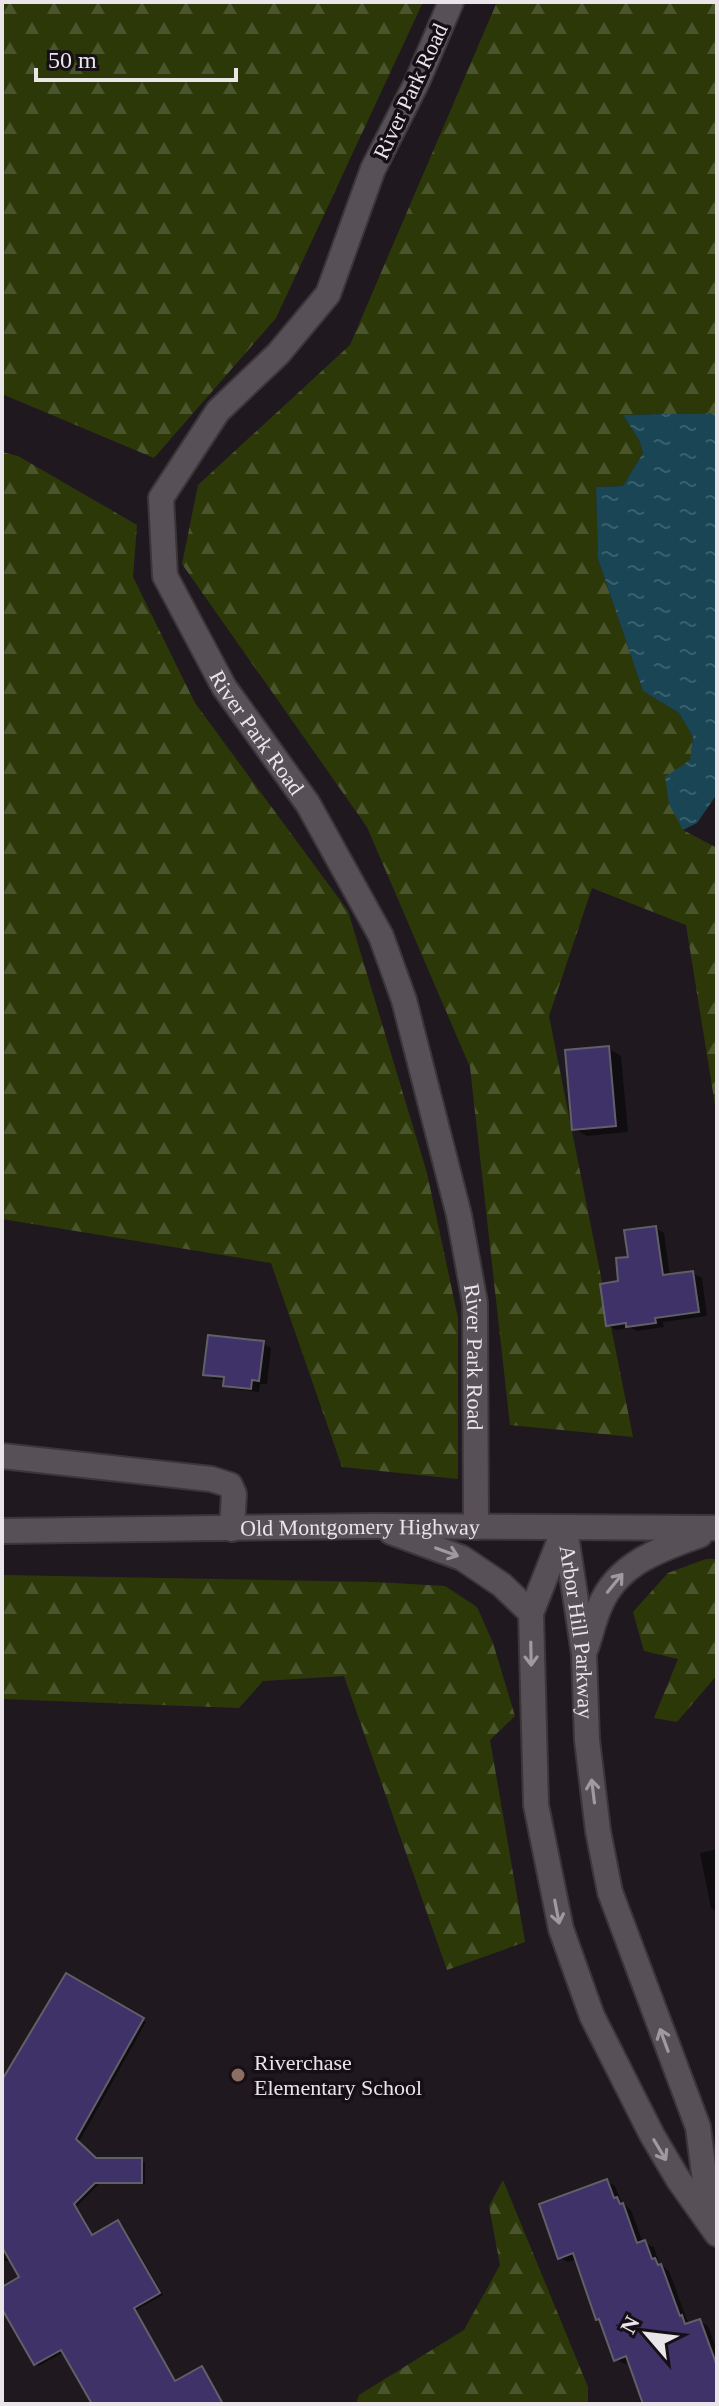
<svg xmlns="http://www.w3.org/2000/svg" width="719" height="2406" viewBox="0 0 719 2406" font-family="Georgia,serif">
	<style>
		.forest { fill: url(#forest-firs) }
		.water { fill: url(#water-ripples) }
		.shadow { fill: #0007 }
		.building { fill: #3f3269; stroke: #616069; stroke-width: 2 }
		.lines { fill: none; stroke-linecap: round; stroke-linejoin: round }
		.minor-casing { stroke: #3a363a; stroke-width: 28 }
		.minor { stroke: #575056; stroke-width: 24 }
		.oneway { stroke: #a09aa0 }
		.education-dot { fill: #8d6e63; stroke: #161016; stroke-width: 3 }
		.labels { text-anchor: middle; stroke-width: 7; stroke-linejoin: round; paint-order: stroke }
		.street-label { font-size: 22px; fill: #e9e5e9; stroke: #161016 }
		.poi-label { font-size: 22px; fill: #e9e5e9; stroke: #161016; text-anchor: start }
	</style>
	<defs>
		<pattern id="forest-firs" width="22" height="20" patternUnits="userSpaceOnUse" patternTransform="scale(2)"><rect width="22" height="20" fill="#2d3809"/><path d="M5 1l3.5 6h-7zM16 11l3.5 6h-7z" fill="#4b552d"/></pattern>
		<pattern id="water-ripples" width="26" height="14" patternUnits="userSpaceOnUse" patternTransform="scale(2)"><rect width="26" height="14" fill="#194555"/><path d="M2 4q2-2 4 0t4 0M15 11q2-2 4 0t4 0" fill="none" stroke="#3a606d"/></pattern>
	</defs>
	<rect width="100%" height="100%" fill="#1f191f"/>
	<g class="forest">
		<path d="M2,2H423L276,318L154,458L2,394Z"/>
		<path d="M497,2H717V413L623,415L639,440L643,453L623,486L596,487L598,559L643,691L679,713L693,737L683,830L717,848V1117L686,925L592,888L549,1016L633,1437L510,1425L470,1067L367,827L182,564L198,485L350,345Z"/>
		<path d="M2,452L18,456L137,525L133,577L195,703L348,911L427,1173L458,1318V1479L342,1467L271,1263L2,1219Z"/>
		<path d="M706,1559H717V1675L677,1722L654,1718L678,1659L644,1651L633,1612L668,1573Z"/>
		<path d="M2,1575L375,1582L445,1586L477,1607L493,1643L515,1716L490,1740L525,1942L447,1970L344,1676L263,1681L239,1708L2,1699Z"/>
		<path d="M503,2180L588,2387V2404H356L359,2395L464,2330L500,2265L489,2206Z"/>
	</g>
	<path class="water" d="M717,413V794L697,823L683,830L669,804L665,777L690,760L693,737L679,713L643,691L598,559L596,487L623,486L643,453L639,440L623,415Z"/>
	<g class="shadow">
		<path d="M608,1048L621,1056L628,1132L587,1136L574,1129Z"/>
		<path d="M656,1228L664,1233L670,1276L693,1273L702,1278L707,1316L663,1322L664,1327L637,1331L631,1328L616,1330L608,1325L621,1283L630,1258Z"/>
		<path d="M263,1343L271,1348L267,1384H260L259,1392L233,1389L225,1385V1380L214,1379L205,1374Z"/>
		<path d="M717,1849V1912L711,1908L700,1853Z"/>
		<path d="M67,1975L146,2022L79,2142L97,2160L145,2162V2184H99L77,2206L94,2236L118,2222L122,2224L163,2295L136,2310L177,2383L202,2368L224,2404H94L64,2352L39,2366L35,2364L2,2305V2289L50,2261H2V2082Z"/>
		<path d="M607,2181L615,2186L621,2201L631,2210L643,2243L654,2247L659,2263L669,2271L687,2320L691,2324L700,2321L708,2326L717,2350V2404H632L643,2400L630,2362L624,2364L616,2359L601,2321L598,2318L577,2259L568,2262L559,2257Z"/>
	</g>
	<g class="building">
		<path d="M609,1046L616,1126L572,1130L565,1050Z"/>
		<path d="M656,1226L663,1275L693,1271L699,1312L655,1318L656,1323L626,1327V1323L606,1326L600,1284L618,1281L616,1258L628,1257L624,1230Z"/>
		<path d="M208,1335L264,1341L259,1381L252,1380L251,1389L223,1386L224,1377L203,1375Z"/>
		<path d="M66,1973L144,2018L76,2139L96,2158H142V2183H95L74,2204L92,2235L118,2220L160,2293L134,2308L175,2381L202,2366L223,2404H92L61,2350L34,2365L2,2309V2287L19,2277L2,2247V2080Z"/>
		<path d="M607,2179L614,2198L617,2197L620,2204L623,2203L637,2243L645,2240L652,2259L655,2258L658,2265L661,2264L680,2316L682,2315L685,2324L700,2319L717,2366V2404H643L626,2356L614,2361L599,2319L596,2320L573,2253L558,2259L539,2204Z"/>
	</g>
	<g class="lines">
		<g class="minor-casing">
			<g id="minor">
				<path id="s1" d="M451,2L417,82L373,169L328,294L278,354L218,411L161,498L165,576L224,687L308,804L381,936L404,1000L459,1215L475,1303L476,1527"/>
				<path d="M2,1456L211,1479L230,1485L234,1494L232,1529"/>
				<path d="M565,1527L531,1613L536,1805L561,1929L592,2016L652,2135L678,2179L717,2234"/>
				<path id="s2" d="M565,1529L584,1654L587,1740L598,1831L610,1892L698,2127L710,2220"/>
				<path id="s3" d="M2,1531L373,1526L717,1528"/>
				<path d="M391,1532L462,1558L502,1585L531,1613"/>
				<path d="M586,1648C591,1634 594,1619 600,1606C617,1564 660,1549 700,1535"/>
			</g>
		</g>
		<use href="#minor" class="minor"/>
	</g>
	<defs><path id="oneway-shaft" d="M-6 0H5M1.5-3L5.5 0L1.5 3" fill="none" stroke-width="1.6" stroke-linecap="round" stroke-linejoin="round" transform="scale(2)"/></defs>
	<g class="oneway">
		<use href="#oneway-shaft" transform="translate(447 1552) rotate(20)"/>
		<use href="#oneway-shaft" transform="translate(615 1583) rotate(-51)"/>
		<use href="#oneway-shaft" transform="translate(531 1654) rotate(89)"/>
		<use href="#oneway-shaft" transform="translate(593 1791) rotate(-97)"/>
		<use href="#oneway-shaft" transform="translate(557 1912) rotate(79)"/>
		<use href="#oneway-shaft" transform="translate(664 2040) rotate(-110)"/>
		<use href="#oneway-shaft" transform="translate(660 2150) rotate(59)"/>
	</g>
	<circle class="education-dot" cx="238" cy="2075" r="8"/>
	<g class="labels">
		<g class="street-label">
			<text transform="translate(410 91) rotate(-65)" y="8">River Park Road</text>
			<text dy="8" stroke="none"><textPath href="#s1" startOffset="842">River Park Road</textPath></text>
			<text dy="8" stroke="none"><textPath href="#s1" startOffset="1514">River Park Road</textPath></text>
			<text dy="8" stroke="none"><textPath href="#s3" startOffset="358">Old Montgomery Highway</textPath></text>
			<text dy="8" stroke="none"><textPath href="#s2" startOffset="104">Arbor Hill Parkway</textPath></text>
		</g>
		<g class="poi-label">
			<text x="254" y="2070">Riverchase<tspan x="254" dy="25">Elementary School</tspan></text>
		</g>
	</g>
	<rect width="719" height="2406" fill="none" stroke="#e9e5e9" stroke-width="8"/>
	<g transform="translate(647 2334) rotate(298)" stroke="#161016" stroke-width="6" paint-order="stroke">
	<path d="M0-6L14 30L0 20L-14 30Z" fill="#e9e5e9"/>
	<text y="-12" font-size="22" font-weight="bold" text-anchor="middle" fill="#e9e5e9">N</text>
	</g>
	<path d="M36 68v12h200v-12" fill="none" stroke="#e9e5e9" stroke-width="4"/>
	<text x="48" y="68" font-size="24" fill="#e9e5e9" stroke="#161016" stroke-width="6" paint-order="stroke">50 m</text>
</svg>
